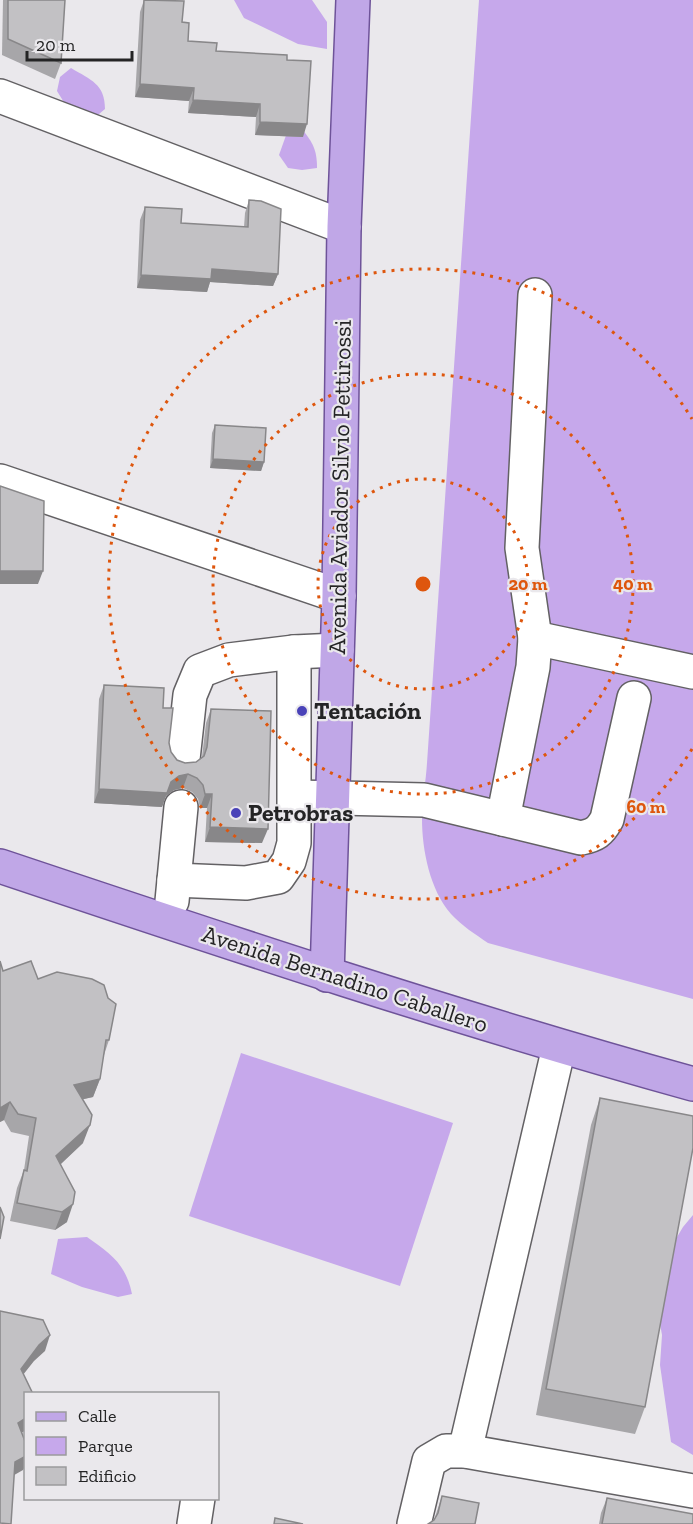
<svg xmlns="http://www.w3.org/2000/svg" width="693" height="1524" viewBox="0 0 693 1524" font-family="'Zilla Slab',serif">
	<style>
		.green { fill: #c6a8eb }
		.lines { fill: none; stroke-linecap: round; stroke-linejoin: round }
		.minor-casing { stroke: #636164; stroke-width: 36 }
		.major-casing { stroke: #6e5399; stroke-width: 36 }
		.minor { stroke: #fff; stroke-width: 33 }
		.major { stroke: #c0a7e7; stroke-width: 33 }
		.wall { fill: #a7a6a9 }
		.shaded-wall { fill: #888789 }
		.building { fill: #c2c1c4; stroke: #888789; stroke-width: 1.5 }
		.ring { fill: none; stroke: #de560d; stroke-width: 3; stroke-dasharray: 3 6 }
		.poi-dot { fill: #4942b8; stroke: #eae8ec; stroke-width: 2 }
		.labels { text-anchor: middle; stroke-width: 4.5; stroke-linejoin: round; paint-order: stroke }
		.street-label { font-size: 24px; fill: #242425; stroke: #eae8ec }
		.poi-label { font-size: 24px; font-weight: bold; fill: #242425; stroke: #eae8ec; text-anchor: start }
		.centre { fill: #de560d; stroke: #eae8ec; stroke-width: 3 }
		.ring-label { font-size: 18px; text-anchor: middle; font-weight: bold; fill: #de560d; stroke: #eae8ec; stroke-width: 4.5; stroke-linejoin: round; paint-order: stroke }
	</style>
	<rect width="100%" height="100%" fill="#eae8ec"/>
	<g class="green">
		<path d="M234,0H312L327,22V49L298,44L244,18Z"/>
		<path d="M479,0H693V999L488,943C475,934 462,926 451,914C430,890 422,850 422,819C422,803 426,780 427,763Z"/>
		<path d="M71,68C91,80 105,84 105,109L93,119L65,104L57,91L60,77Z"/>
		<path d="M289,127L302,129C313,143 317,150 317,168L302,170L288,168L279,155Z"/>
		<path d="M241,1053L453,1123L400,1286L189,1216Z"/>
		<path d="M693,1215V1455L671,1442L660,1365L662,1335L652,1279L683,1227Z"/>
		<path d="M87,1237C110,1253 126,1264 132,1294L118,1297L82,1287L51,1274L58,1239Z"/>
	</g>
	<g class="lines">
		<g class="minor-casing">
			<g id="minor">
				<path d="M0,96L344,227"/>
				<path d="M0,481L339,596"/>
				<path d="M535,638L693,672"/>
				<path d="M183,759L190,695L200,671L229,660L294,652L337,650"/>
				<path d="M296,797L424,800L581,838C595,835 600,832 607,819L634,698"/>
				<path d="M503,819L533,667L535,638L522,548L535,295"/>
				<path d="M174,880L246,883L278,877L289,861L294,843V652"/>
				<path d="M172,901L181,807"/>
				<path d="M465,1451L559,1047"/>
				<path d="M194,1524L198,1498"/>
				<path d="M414,1524L429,1461L446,1451H465L693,1491"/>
			</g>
		</g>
		<g class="major-casing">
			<g id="major">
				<path d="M0,866C230,943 459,1019 693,1084"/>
				<path d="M327,975L339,596L344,227L353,0"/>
			</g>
		</g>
		<use href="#minor" class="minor"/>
		<use href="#major" class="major"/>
	</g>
	<g class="wall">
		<path d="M3,0H65L61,63L55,79L2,55Z"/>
		<path d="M144,0L182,22L188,41L216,51L287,60L303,137L255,135L256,117L188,113L189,101L135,97L140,12Z"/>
		<path d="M249,200L278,274L273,286L210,282L207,292L137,288L140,220L145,207L181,223L244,227L245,213Z"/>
		<path d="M215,425L264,462L261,471L210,468L212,433Z"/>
		<path d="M104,685L163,708L171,752L177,760L185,763L196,762L202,757L206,723L211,709L262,843L205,842L207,808H200L198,799L192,792L183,788L174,790L166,796L162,807L94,803L99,699Z"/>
		<path d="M0,961L3,971L38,979L109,1040L103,1058L100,1079L93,1097L83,1099V1143L61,1164L67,1222L55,1230L10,1221L17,1188L24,1170L29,1136L11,1132L4,1120L0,1122Z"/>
		<path d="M600,1098L645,1407L635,1434L536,1415L591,1125Z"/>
		<path d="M442,1496L479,1503L434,1520Z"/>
		<path d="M607,1498L693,1524H599L601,1513Z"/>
	</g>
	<g class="shaded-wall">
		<path d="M140,84L194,88L189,101L135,97Z"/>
		<path d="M193,100L260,104L256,117L188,113Z"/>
		<path d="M260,122L307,124L303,137L255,135Z"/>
		<path d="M212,269L278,274L273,286L210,282L207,292L137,288L141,275Z"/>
		<path d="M213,459L264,462L261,471L210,468Z"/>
		<path d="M0,571H43L38,584H0Z"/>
		<path d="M188,774L183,788L174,790L166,796L162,807L94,803L99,789L171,782L179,776Z"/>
		<path d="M205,794H212L207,808H200Z"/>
		<path d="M210,827L268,829L262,843L205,842Z"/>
		<path d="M100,1079L93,1097L67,1103L74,1085Z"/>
		<path d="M10,1102L4,1120L0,1122V1108Z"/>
		<path d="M90,1125L83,1143L50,1174L56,1156Z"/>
		<path d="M73,1204L67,1222L55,1230L62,1212Z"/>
		<path d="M50,1335L45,1351L34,1361L15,1385L21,1369L39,1345Z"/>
		<path d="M26,1418V1430L12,1439L18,1423Z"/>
		<path d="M26,1456V1465L23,1470L9,1478L15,1462Z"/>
	</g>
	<g class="building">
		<path d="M8,0H65L61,63L8,39Z"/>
		<path d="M144,0L184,1L182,22L189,23L188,41L217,43L216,51L287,55V60L311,61L307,124L260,122V104L193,100L194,88L140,84Z"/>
		<path d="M249,200L261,201L281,209L278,274L212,269L211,279L141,275L145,207L182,209L181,223L248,227Z"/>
		<path d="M215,425L266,428L264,462L213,459Z"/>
		<path d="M0,486L44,501L43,571H0Z"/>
		<path d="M104,685L164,688L163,708H173L169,743L171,752L177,760L185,763L196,762L204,756L207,747L211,709L271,711L268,829L210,827L212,794H205L203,785L197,778L188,774L179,776L171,782L167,793L99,789Z"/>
		<path d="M0,961L3,971L31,961L38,979L57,972L92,979L104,985L108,998L116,1004L109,1040H106L100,1079L74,1085L92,1115L90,1125L56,1156L75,1192L73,1204L62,1212L17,1203L24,1170L27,1171L36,1118L18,1114L10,1102L0,1108Z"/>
		<path d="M600,1098L693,1116V1148L645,1407L546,1389Z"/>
		<path d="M0,1207L4,1217L0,1239Z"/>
		<path d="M0,1311L43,1320L50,1335L39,1345L21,1369L33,1394H26V1418L18,1423L26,1444V1456L15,1462L11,1524L0,1523Z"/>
		<path d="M442,1496L479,1503L475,1524H428L434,1520L438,1513Z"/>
		<path d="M607,1498L693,1514V1524H602Z"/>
		<path d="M275,1518L303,1524H274Z"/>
	</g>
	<g class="ring">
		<circle cx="423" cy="584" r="105"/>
		<circle cx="423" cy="584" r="210"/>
		<path d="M692 749A315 315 0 1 1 692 419"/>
	</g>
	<g class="poi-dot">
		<circle cx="302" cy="711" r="6"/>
		<circle cx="236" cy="813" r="6"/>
	</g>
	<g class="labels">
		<g class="street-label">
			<text transform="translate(340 487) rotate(-89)" y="8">Avenida Aviador Silvio Pettirossi</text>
			<text transform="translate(345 979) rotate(18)" y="8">Avenida Bernadino Caballero</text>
		</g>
		<g class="poi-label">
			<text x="314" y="719">Tentación</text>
			<text x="248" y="821">Petrobras</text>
		</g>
	</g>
	<circle cx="423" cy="584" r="9" class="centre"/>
	<g class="ring-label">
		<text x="528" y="590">20 m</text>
		<text x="633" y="590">40 m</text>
		<text x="646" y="813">60 m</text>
	</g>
	<rect x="24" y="1392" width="195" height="108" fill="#eae8ec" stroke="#9b9a9c" stroke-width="1.5"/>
	<rect x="36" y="1412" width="30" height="9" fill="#c0a7e7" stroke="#9b9a9c" stroke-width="1.5"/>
	<text x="78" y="1422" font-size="18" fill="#242425">Calle</text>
	<rect x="36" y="1437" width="30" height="18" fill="#c6a8eb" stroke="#9b9a9c" stroke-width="1.5"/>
	<text x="78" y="1452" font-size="18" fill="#242425">Parque</text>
	<rect x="36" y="1467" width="30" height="18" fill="#c2c1c4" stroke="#9b9a9c" stroke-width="1.5"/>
	<text x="78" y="1482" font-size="18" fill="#242425">Edificio</text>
	<path d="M27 51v9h105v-9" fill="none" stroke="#242425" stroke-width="3"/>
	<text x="36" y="51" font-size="18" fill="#242425" stroke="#eae8ec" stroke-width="4.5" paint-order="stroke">20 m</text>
</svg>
